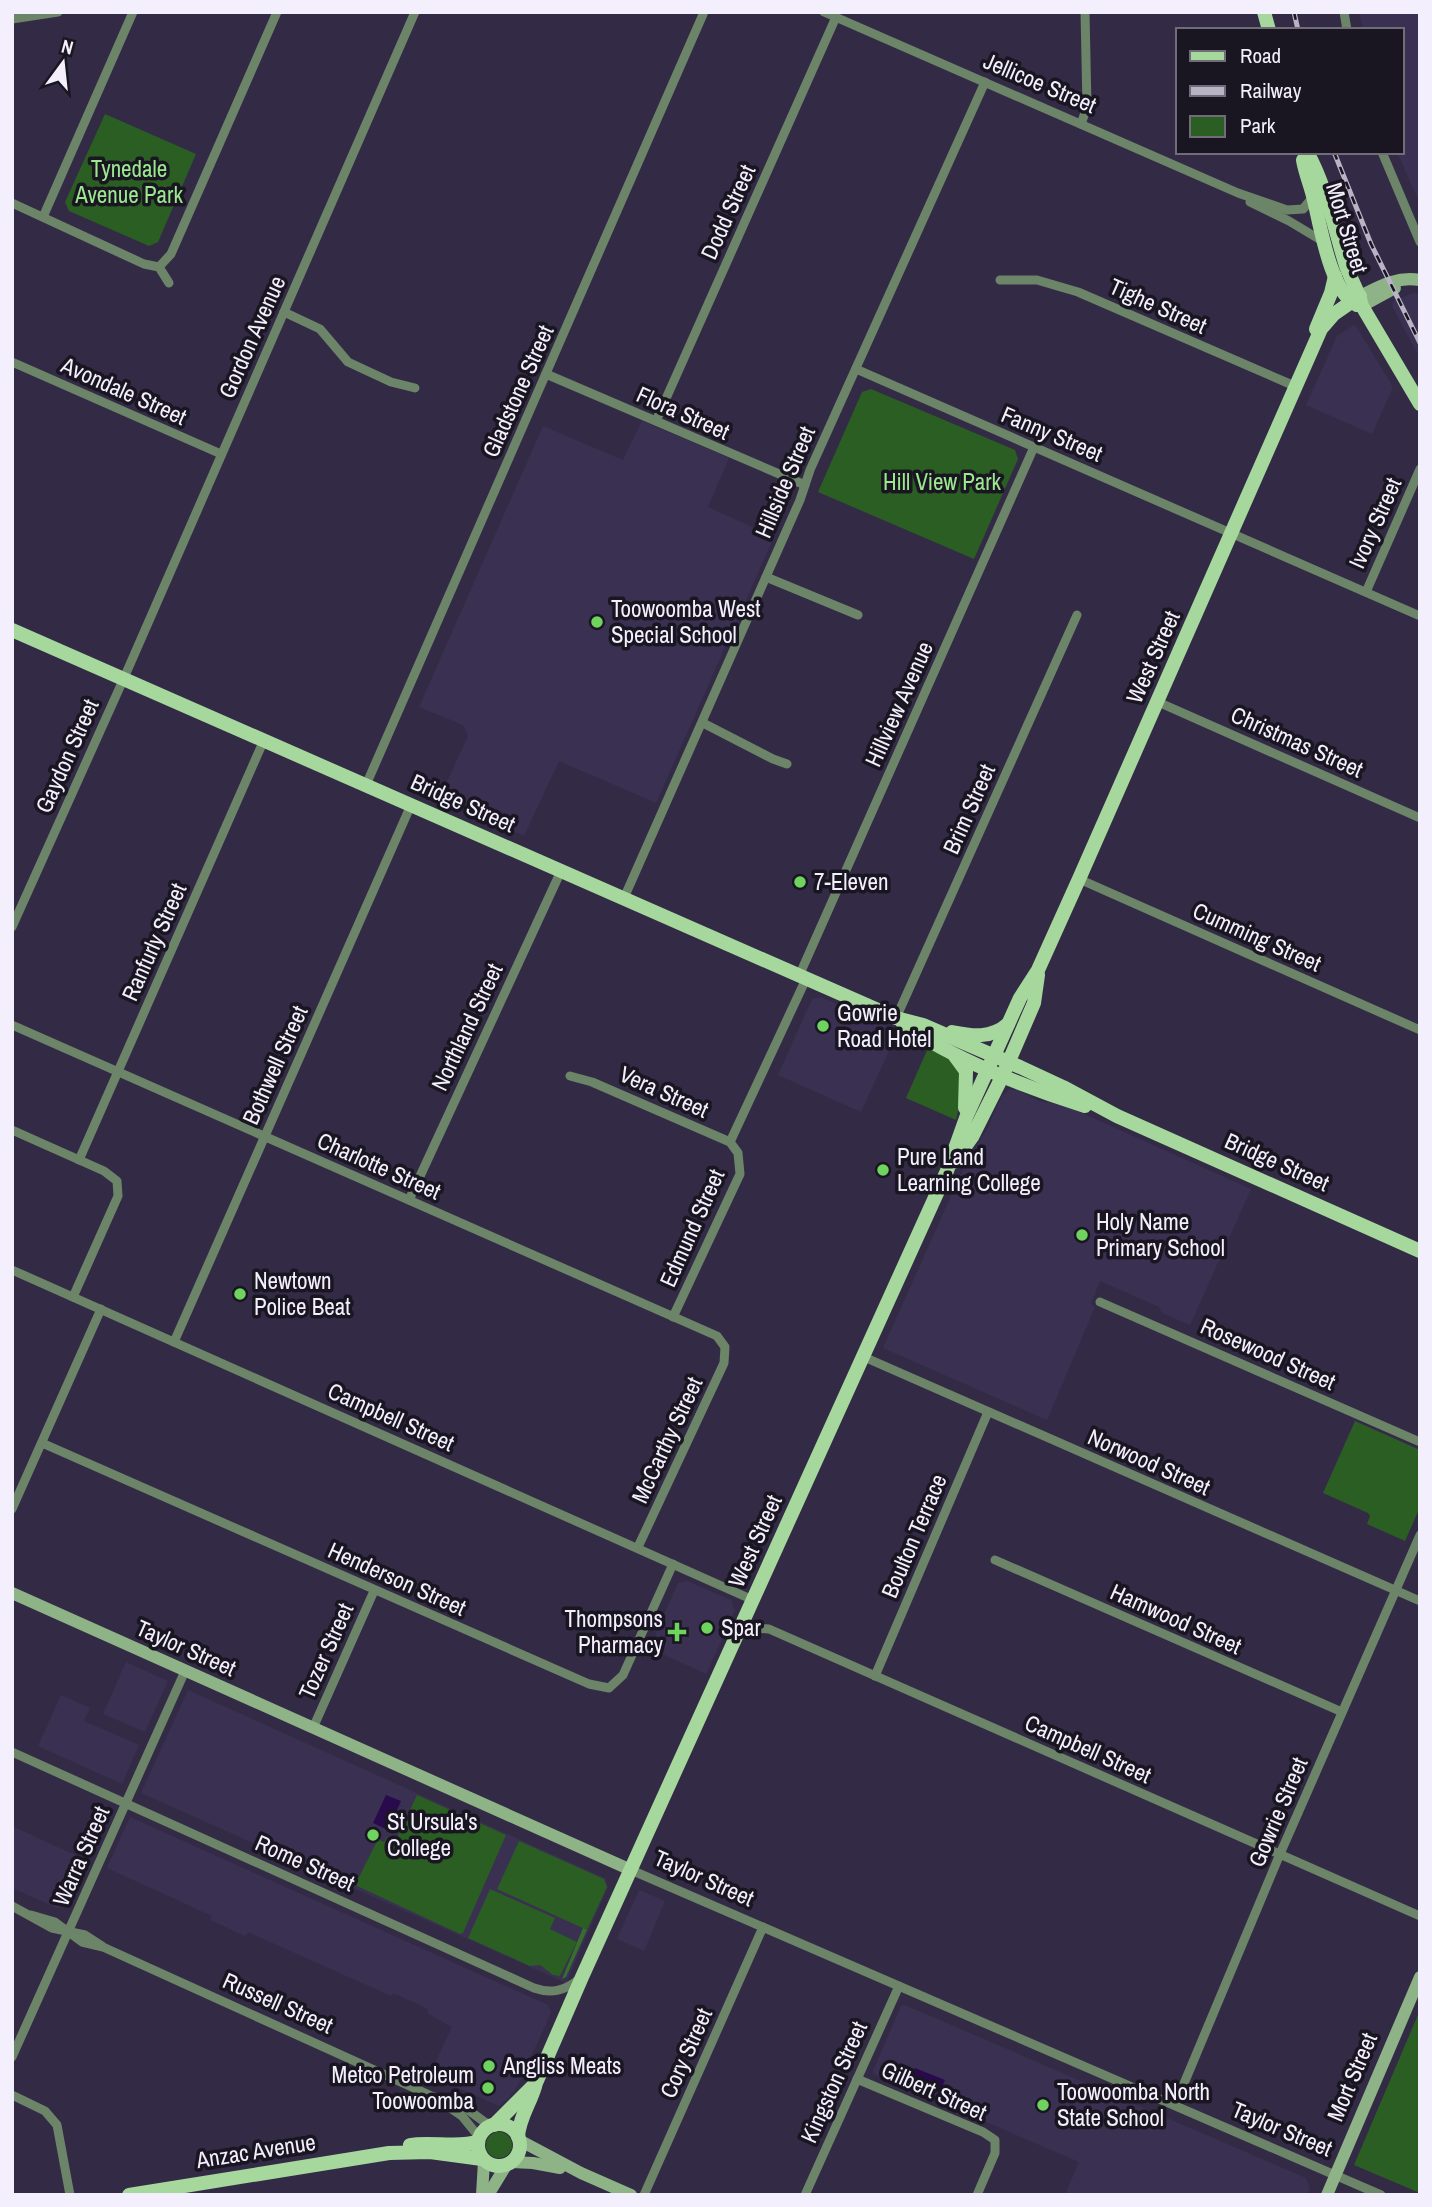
<svg xmlns="http://www.w3.org/2000/svg" width="1432" height="2207" viewBox="0 0 1432 2207" font-family="'Archivo Narrow',sans-serif">
	<style>
		.built { fill: #3a3051 }
		.green { fill: #2b5e23 }
		.forest { fill: #376e2e }
		.water { fill: #280a4d }
		.lines { fill: none; stroke-linecap: round; stroke-linejoin: round }
		.street { stroke: #6c8468; stroke-width: 9 }
		.secondary { stroke: #8db386; stroke-width: 12 }
		.primary { stroke: #a6d89e; stroke-width: 14 }
		.rail-casing { stroke: #b8b3c5; stroke-width: 5 }
		.rail { stroke: #191621; stroke-width: 2.5; stroke-dasharray: 8; stroke-linecap: butt }
		.poi-dot { fill: #6fd35f; stroke: #191621; stroke-width: 2.5 }
		.labels { text-anchor: middle; stroke-width: 7; stroke-linejoin: round; paint-order: stroke }
		.street-label { font-size: 23px; fill: #f3effd; stroke: #191621 }
		.park-label { font-size: 23px; fill: #9be88f; stroke: #191621 }
		.poi-label { font-size: 23px; fill: #f3effd; stroke: #191621; text-anchor: start }
	</style>
	<rect width="100%" height="100%" fill="#332b45"/>
	<g class="built">
		<path d="M1359,12H1420V204L1397,152H1402V30H1363Z"/>
		<path d="M1413,293L1420,294V358L1392,306L1393,301Z"/>
		<path d="M1354,325L1356,326L1393,387L1372,434L1306,405L1337,336Z"/>
		<path d="M642,421L729,458L708,507L774,537L656,803L559,761L524,836L439,799L468,736L463,725L419,707L543,426L623,460Z"/>
		<path d="M821,997L898,1031L861,1112L778,1075L812,999Z"/>
		<path d="M1009,1090H1017L1039,1101L1064,1105L1251,1189L1190,1325L1162,1313L1159,1307L1100,1281L1091,1304L1095,1307L1047,1420L883,1348L968,1158L986,1131L1002,1096Z"/>
		<path d="M687,1581L731,1600L735,1611L706,1674L649,1648L678,1583Z"/>
		<path d="M126,1662L168,1681L145,1732L103,1714Z"/>
		<path d="M188,1690L605,1878L608,1887L566,1983L141,1793Z"/>
		<path d="M61,1695L90,1708L84,1721L139,1745L122,1784L38,1746Z"/>
		<path d="M130,1817L548,2005L551,2013L517,2087L509,2098L499,2106L456,2087L428,2078L452,2027L427,2013L428,2009L393,1993L391,1996L248,1932L245,1936L210,1920L212,1916L107,1868Z"/>
		<path d="M14,1827L86,1860L66,1905L57,1908L12,1888Z"/>
		<path d="M639,1890L665,1901L644,1951L617,1939Z"/>
		<path d="M905,2005L1306,2178L1310,2189L1308,2195H1065L1079,2162L874,2074L873,2071L901,2006Z"/>
	</g>
	<g class="green">
		<path d="M105,114L196,154L158,242L149,246L69,211L65,202Z"/>
		<path d="M871,389L1015,450L1018,459L974,559L818,492L862,392Z"/>
		<path d="M928,1048L948,1058L961,1071V1099L956,1120L906,1098Z"/>
		<path d="M1355,1421L1420,1450V1507L1405,1541L1367,1524L1370,1516L1368,1513L1323,1493Z"/>
		<path d="M417,1795L506,1835L463,1933L460,1934L355,1885L378,1839L384,1842L387,1837L396,1840Z"/>
		<path d="M519,1841L604,1879L607,1887L587,1930L497,1889Z"/>
		<path d="M490,1889L555,1918L550,1929L577,1942L560,1976L553,1975L540,1965L530,1966L468,1938Z"/>
		<path d="M1420,2010V2193L1354,2165Z"/>
		<circle cx="499" cy="2145" r="13"/>
	</g>
	<path class="forest" d="M583,1928L587,1930L566,1977L562,1979Z"/>
	<g class="water">
		<path d="M386,1795L401,1801L388,1830L373,1823Z"/>
		<path d="M915,2068L945,2080L940,2092L910,2080Z"/>
	</g>
	<g class="lines">
		<g class="street">
			<path d="M824,12L1238,193L1287,210L1303,209L1313,197"/>
			<path d="M1344,12L1347,30"/>
			<path d="M12,19L58,12"/>
			<path d="M1081,124L1087,107L1085,12"/>
			<path d="M1382,152L1420,242"/>
			<path d="M1250,202L1289,221L1324,242"/>
			<path d="M12,203L144,264L159,267L169,283"/>
			<path d="M43,217L133,12"/>
			<path d="M159,267L171,254L277,12"/>
			<path d="M1000,280H1037L1078,292L1297,387"/>
			<path d="M284,312L320,329L348,362L391,382L415,388"/>
			<path d="M12,362L221,454"/>
			<path d="M856,369L1420,616"/>
			<path d="M546,374L805,485"/>
			<path d="M656,421L836,17"/>
			<path d="M766,577L858,615"/>
			<path d="M1366,592L1420,469"/>
			<path d="M1158,702L1420,818"/>
			<path d="M703,723L773,759L787,764"/>
			<path d="M366,785L704,12"/>
			<path d="M1079,879L1420,1030"/>
			<path d="M624,898L800,500L810,470L985,82"/>
			<path d="M12,927L124,678L415,12"/>
			<path d="M799,976L1034,447"/>
			<path d="M896,1018L1077,615"/>
			<path d="M12,1025L717,1336L725,1347L724,1363L638,1547"/>
			<path d="M570,1076L592,1082L730,1142L738,1153L740,1174L673,1317"/>
			<path d="M12,1130L104,1171L117,1181L118,1196L73,1297"/>
			<path d="M730,1142L806,979"/>
			<path d="M79,1160L264,740"/>
			<path d="M409,1200L561,871"/>
			<path d="M12,1270L753,1600"/>
			<path d="M1100,1302L1420,1442"/>
			<path d="M174,1342L411,805"/>
			<path d="M864,1357L1420,1601"/>
			<path d="M42,1443L589,1684L609,1688L623,1675L673,1564"/>
			<path d="M12,1509L101,1309"/>
			<path d="M995,1560L1342,1712"/>
			<path d="M739,1632L752,1628L769,1629L1420,1916"/>
			<path d="M875,1676L988,1412"/>
			<path d="M313,1728L374,1591"/>
			<path d="M12,1752L534,1988C551,1994 564,1991 578,1980"/>
			<path d="M631,1870L1381,2195"/>
			<path d="M12,1906L52,1928L85,1935L102,1946"/>
			<path d="M31,1915L55,1922L82,1942L103,1947L436,2098L462,2116L479,2137"/>
			<path d="M12,2057L185,1671"/>
			<path d="M857,2079L983,2132L995,2140V2153L977,2195"/>
			<path d="M12,2095L45,2111L57,2125L70,2195"/>
			<path d="M445,2099L460,2104L490,2126"/>
			<path d="M1175,2105L1280,1854L1420,1535"/>
			<path d="M644,2195L763,1927"/>
			<path d="M805,2195L899,1986"/>
		</g>
		<g class="secondary">
			<path d="M1360,296C1380,286 1397,276 1420,280"/>
			<path d="M1362,306L1395,288"/>
			<path d="M12,1593L631,1870"/>
			<path d="M519,2140L581,2173L631,2195"/>
			<path d="M511,2162L533,2163L560,2168"/>
			<path d="M482,2195L484,2161"/>
			<path d="M488,2195L507,2164"/>
			<path d="M1327,2195L1420,1977"/>
		</g>
		<g class="primary">
			<path d="M1264,12L1269,30"/>
			<path d="M1307,152C1327,188 1334,228 1346,266C1351,280 1359,292 1362,306L1420,404"/>
			<path d="M1303,160C1305,172 1310,184 1313,196C1320,223 1330,293 1357,305"/>
			<path d="M1316,329L1331,293L1335,276"/>
			<path d="M12,630L896,1018L923,1025L1020,1067L1063,1087L1117,1116L1420,1251"/>
			<path d="M903,1024C953,1059 1027,1088 1085,1106"/>
			<path d="M952,1032C972,1036 991,1039 1008,1024"/>
			<path d="M955,1056L966,1071L965,1108"/>
			<path d="M954,1162L972,1137L1003,1075L1034,1003L1038,975"/>
			<circle cx="499" cy="2145" r="21"/>
			<path d="M494,2125L535,2084"/>
			<path d="M518,2137C519,2117 532,2101 536,2083L582,1977L947,1171L967,1115L1020,998L1038,970L1079,879L1321,329L1334,314L1360,296"/>
			<path d="M410,2145C430,2141 463,2149 478,2141"/>
			<path d="M129,2195L389,2153L430,2152L482,2159"/>
		</g>
		<g class="rail-casing">
			<g id="rail">
				<path d="M1294,12L1298,30"/>
				<path d="M1334,152L1371,244L1420,343"/>
			</g>
		</g>
		<use href="#rail" class="rail"/>
	</g>
	<g class="poi-dot">
		<circle cx="597" cy="622" r="7"/>
		<circle cx="800" cy="882" r="7"/>
		<circle cx="823" cy="1026" r="7"/>
		<circle cx="883" cy="1170" r="7"/>
		<circle cx="1082" cy="1235" r="7"/>
		<circle cx="240" cy="1294" r="7"/>
		<circle cx="707" cy="1628" r="7"/>
		<path d="M673.5 1621.5h7v7h7v7h-7v7h-7v-7h-7v-7h7z"/>
		<circle cx="373" cy="1835" r="7"/>
		<circle cx="489" cy="2066" r="7"/>
		<circle cx="488" cy="2088" r="7"/>
		<circle cx="1043" cy="2105" r="7"/>
	</g>
	<g class="labels">
		<g class="street-label">
			<text transform="translate(1040 83) rotate(23)" y="8">Jellicoe Street</text>
			<text transform="translate(728 212) rotate(-66)" y="8">Dodd Street</text>
			<text transform="translate(1347 228) rotate(73)" y="8">Mort Street</text>
			<text transform="translate(1158 306) rotate(24)" y="8">Tighe Street</text>
			<text transform="translate(252 337) rotate(-66)" y="8">Gordon Avenue</text>
			<text transform="translate(124 391) rotate(24)" y="8">Avondale Street</text>
			<text transform="translate(518 391) rotate(-66)" y="8">Gladstone Street</text>
			<text transform="translate(683 413) rotate(24)" y="8">Flora Street</text>
			<text transform="translate(1052 434) rotate(23)" y="8">Fanny Street</text>
			<text transform="translate(785 482) rotate(-67)" y="8">Hillside Street</text>
			<text transform="translate(1375 523) rotate(-66)" y="8">Ivory Street</text>
			<text transform="translate(1153 657) rotate(-66)" y="8">West Street</text>
			<text transform="translate(899 704) rotate(-66)" y="8">Hillview Avenue</text>
			<text transform="translate(1297 742) rotate(24)" y="8">Christmas Street</text>
			<text transform="translate(67 756) rotate(-66)" y="8">Gaydon Street</text>
			<text transform="translate(463 803) rotate(24)" y="8">Bridge Street</text>
			<text transform="translate(969 809) rotate(-66)" y="8">Brim Street</text>
			<text transform="translate(1257 937) rotate(24)" y="8">Cumming Street</text>
			<text transform="translate(154 942) rotate(-66)" y="8">Ranfurly Street</text>
			<text transform="translate(467 1027) rotate(-65)" y="8">Northland Street</text>
			<text transform="translate(275 1065) rotate(-66)" y="8">Bothwell Street</text>
			<text transform="translate(664 1092) rotate(24)" y="8">Vera Street</text>
			<text transform="translate(1277 1162) rotate(24)" y="8">Bridge Street</text>
			<text transform="translate(379 1166) rotate(24)" y="8">Charlotte Street</text>
			<text transform="translate(692 1228) rotate(-66)" y="8">Edmund Street</text>
			<text transform="translate(1268 1354) rotate(24)" y="8">Rosewood Street</text>
			<text transform="translate(391 1417) rotate(24)" y="8">Campbell Street</text>
			<text transform="translate(667 1440) rotate(-65)" y="8">McCarthy Street</text>
			<text transform="translate(1149 1462) rotate(24)" y="8">Norwood Street</text>
			<text transform="translate(914 1536) rotate(-67)" y="8">Boulton Terrace</text>
			<text transform="translate(755 1541) rotate(-66)" y="8">West Street</text>
			<text transform="translate(397 1579) rotate(24)" y="8">Henderson Street</text>
			<text transform="translate(1176 1619) rotate(24)" y="8">Hamwood Street</text>
			<text transform="translate(186 1648) rotate(24)" y="8">Taylor Street</text>
			<text transform="translate(326 1651) rotate(-66)" y="8">Tozer Street</text>
			<text transform="translate(1088 1749) rotate(24)" y="8">Campbell Street</text>
			<text transform="translate(1278 1812) rotate(-67)" y="8">Gowrie Street</text>
			<text transform="translate(81 1856) rotate(-66)" y="8">Warra Street</text>
			<text transform="translate(305 1863) rotate(24)" y="8">Rome Street</text>
			<text transform="translate(704 1878) rotate(24)" y="8">Taylor Street</text>
			<text transform="translate(278 2003) rotate(24)" y="8">Russell Street</text>
			<text transform="translate(686 2053) rotate(-66)" y="8">Cory Street</text>
			<text transform="translate(1352 2077) rotate(-67)" y="8">Mort Street</text>
			<text transform="translate(834 2082) rotate(-66)" y="8">Kingston Street</text>
			<text transform="translate(934 2091) rotate(24)" y="8">Gilbert Street</text>
			<text transform="translate(1282 2129) rotate(23)" y="8">Taylor Street</text>
			<text transform="translate(256 2151) rotate(-9)" y="8">Anzac Avenue</text>
		</g>
		<g class="park-label">
			<text x="129" y="177">Tynedale<tspan x="129" dy="26">Avenue Park</tspan></text>
			<text x="942" y="490">Hill View Park</text>
		</g>
		<g class="poi-label">
			<text x="611" y="617">Toowoomba West<tspan x="611" dy="26">Special School</tspan></text>
			<text x="814" y="890">7-Eleven</text>
			<text x="837" y="1021">Gowrie<tspan x="837" dy="26">Road Hotel</tspan></text>
			<text x="897" y="1165">Pure Land<tspan x="897" dy="26">Learning College</tspan></text>
			<text x="1096" y="1230">Holy Name<tspan x="1096" dy="26">Primary School</tspan></text>
			<text x="254" y="1289">Newtown<tspan x="254" dy="26">Police Beat</tspan></text>
			<text x="663" y="1627" text-anchor="end">Thompsons<tspan x="663" dy="26">Pharmacy</tspan></text>
			<text x="721" y="1636">Spar</text>
			<text x="387" y="1830">St Ursula's<tspan x="387" dy="26">College</tspan></text>
			<text x="503" y="2074">Angliss Meats</text>
			<text x="474" y="2083" text-anchor="end">Metco Petroleum<tspan x="474" dy="26">Toowoomba</tspan></text>
			<text x="1057" y="2100">Toowoomba North<tspan x="1057" dy="26">State School</tspan></text>
		</g>
	</g>
	<rect width="1432" height="2207" fill="none" stroke="#f3effd" stroke-width="28"/>
	<rect x="1176" y="28" width="228" height="126" fill="#191621" stroke="#706d79" stroke-width="2"/>
	<rect x="1190" y="51" width="35" height="10" fill="#a6d89e" stroke="#706d79" stroke-width="2"/>
	<text x="1240" y="63" font-size="21" fill="#f3effd">Road</text>
	<rect x="1190" y="86" width="35" height="10" fill="#b8b3c5" stroke="#706d79" stroke-width="2"/>
	<text x="1240" y="98" font-size="21" fill="#f3effd">Railway</text>
	<rect x="1190" y="116" width="35" height="21" fill="#2b5e23" stroke="#706d79" stroke-width="2"/>
	<text x="1240" y="133" font-size="21" fill="#f3effd">Park</text>
	<g transform="translate(63 63) rotate(15)" stroke="#191621" stroke-width="5" paint-order="stroke">
	<path d="M0-5L12 26L0 18L-12 26Z" fill="#f3effd"/>
	<text y="-10" font-size="19" font-weight="bold" text-anchor="middle" fill="#f3effd">N</text>
	</g>
</svg>
